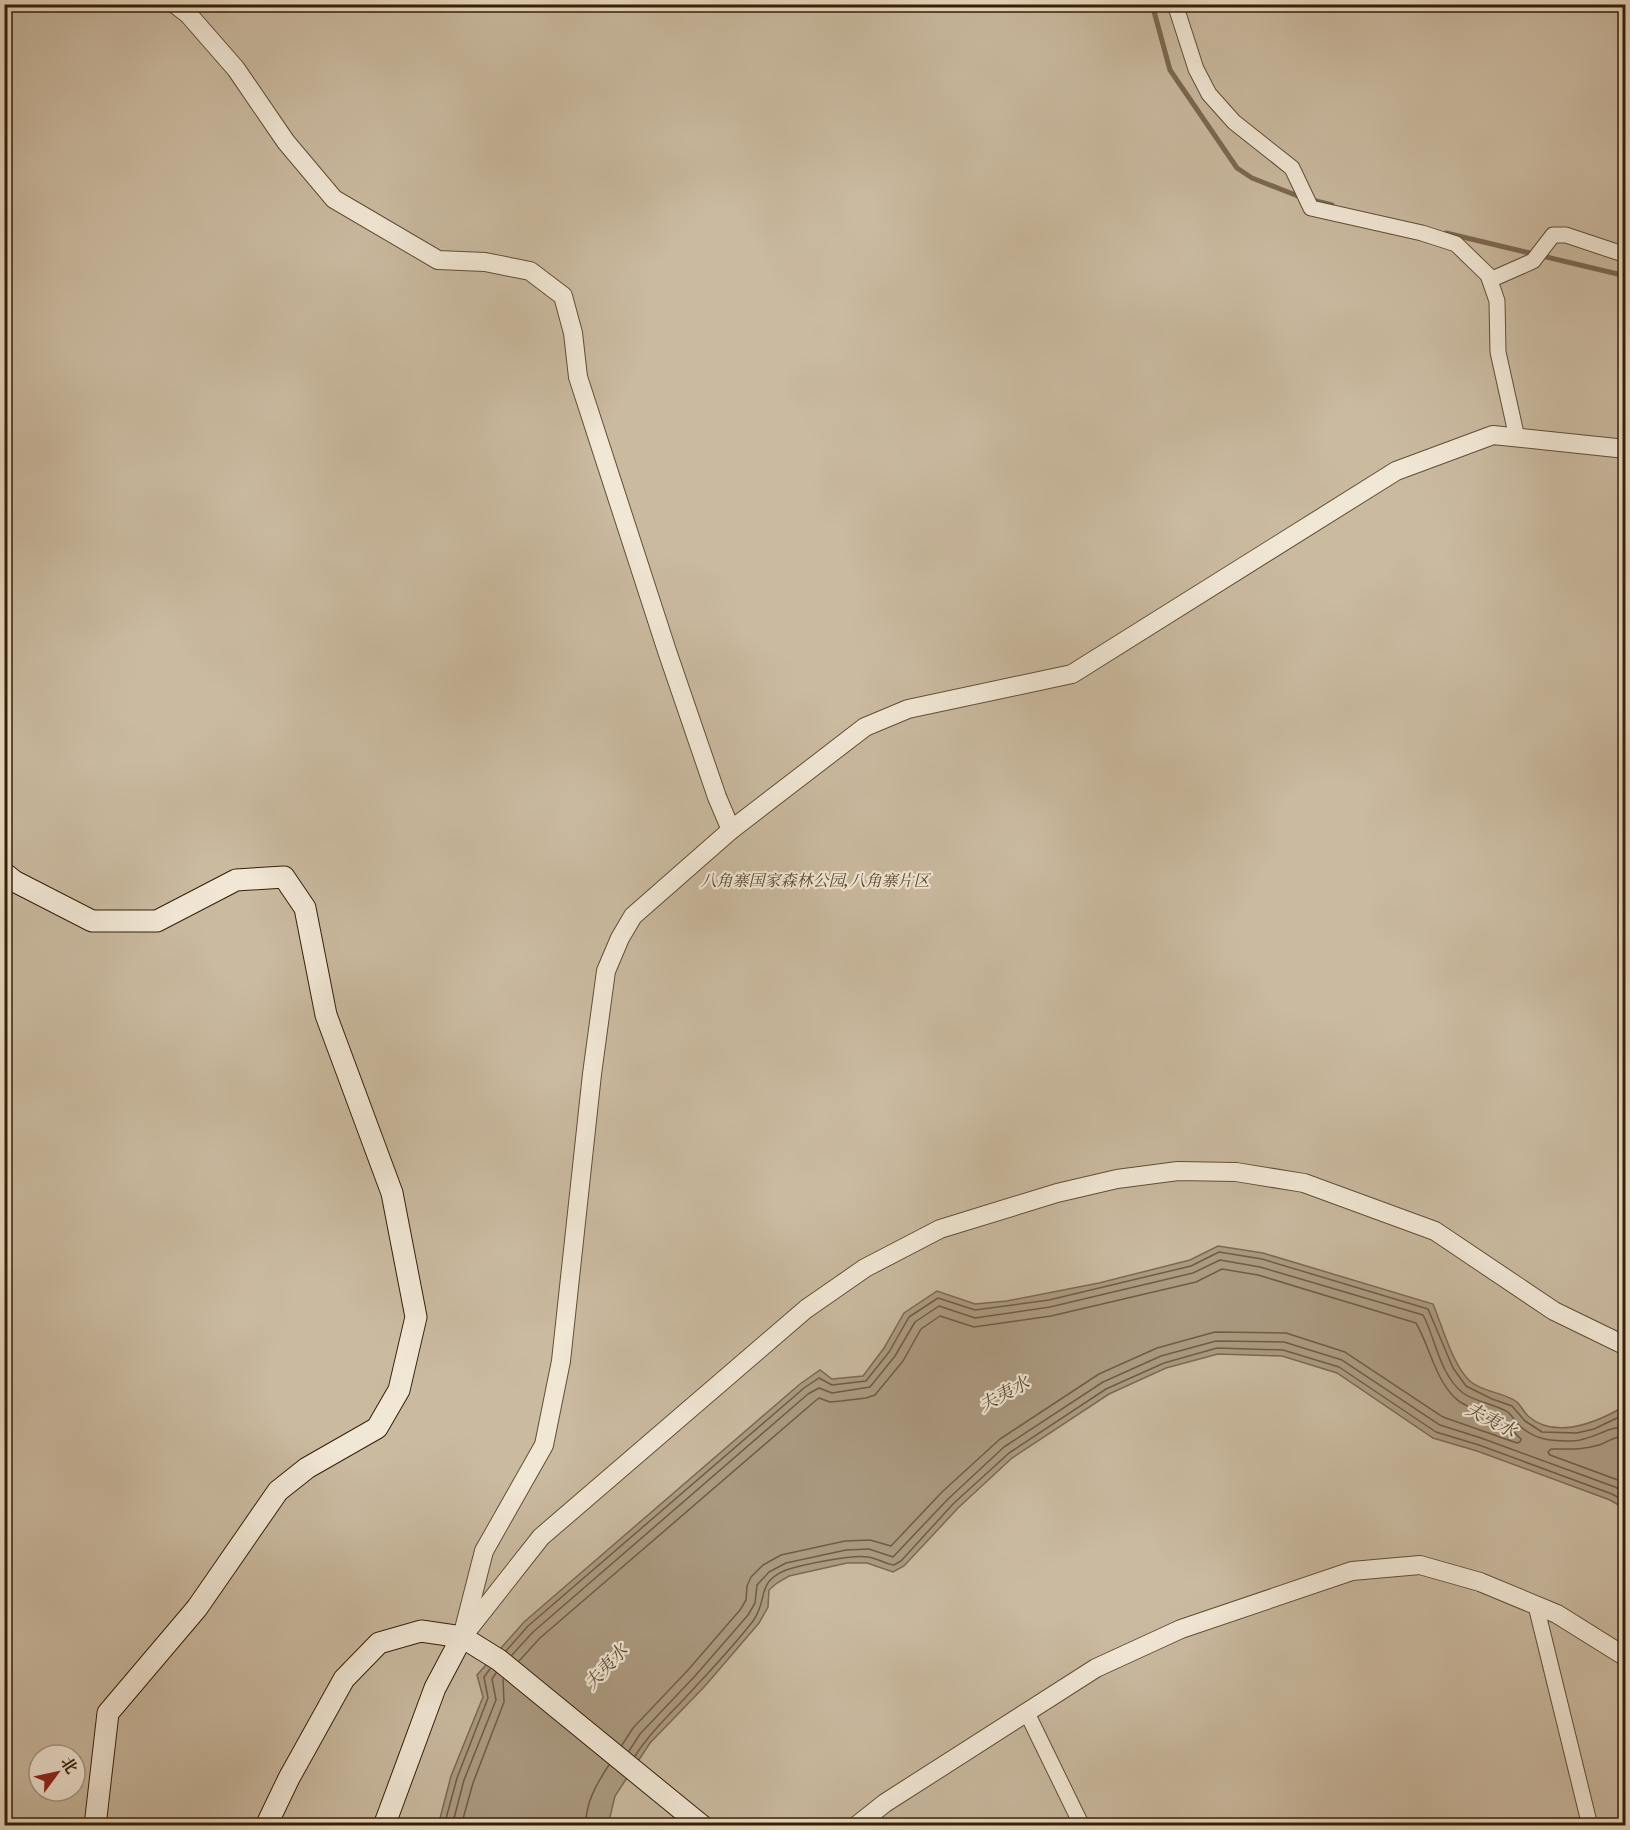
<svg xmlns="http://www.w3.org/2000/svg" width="1630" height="1830" viewBox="0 0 1630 1830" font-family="'Libre Caslon Text','Noto Serif SC',serif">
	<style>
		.green { fill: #cabaa0; stroke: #7f6c54; stroke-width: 1.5; fill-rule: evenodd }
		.water { fill: #ab9a81; stroke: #7b6951; stroke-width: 1.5 }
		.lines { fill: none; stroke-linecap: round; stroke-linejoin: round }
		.shore { stroke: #705c44; stroke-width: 1.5 }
		.stream { stroke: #7b6951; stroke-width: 5 }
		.minor-casing { stroke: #614e36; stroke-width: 17 }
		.tertiary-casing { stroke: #614e36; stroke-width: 20 }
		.secondary-casing { stroke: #341f08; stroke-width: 23 }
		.minor { stroke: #f1e7d5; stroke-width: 15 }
		.tertiary { stroke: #f1e7d5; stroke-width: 18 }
		.secondary { stroke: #f1e7d5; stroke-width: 21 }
		.labels { text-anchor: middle; stroke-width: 4.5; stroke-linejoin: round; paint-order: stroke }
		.park-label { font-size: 16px; font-style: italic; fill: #5a462e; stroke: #f1e7d5 }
		.water-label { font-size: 18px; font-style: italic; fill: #5e4a32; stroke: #f1e7d5 }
	</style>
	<rect width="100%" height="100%" fill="#e9dabf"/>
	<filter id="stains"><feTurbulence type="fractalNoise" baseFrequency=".00333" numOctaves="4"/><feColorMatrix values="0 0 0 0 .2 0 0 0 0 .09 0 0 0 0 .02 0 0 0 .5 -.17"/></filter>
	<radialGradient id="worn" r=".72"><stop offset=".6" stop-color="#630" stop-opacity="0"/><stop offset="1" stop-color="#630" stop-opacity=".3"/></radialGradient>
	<path class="green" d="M5,5H1625V1825H5ZM39,1755H75V1791H39Z"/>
	<path class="water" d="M1218,1246L1263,1253L1433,1304C1442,1325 1453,1367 1471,1382C1483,1392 1506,1393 1517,1402C1521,1406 1524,1412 1528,1416C1554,1439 1592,1424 1618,1410L1625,1415V1509L1610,1500L1477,1451L1433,1438L1337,1373L1282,1356L1218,1354L1166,1368L1109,1394L1012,1458L958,1508L904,1566L893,1572L867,1563H847L789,1576L777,1583L769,1590L768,1607L759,1623L705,1686L650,1743L615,1796L608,1825L438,1826L451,1776L483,1697L477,1675L524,1622L800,1384L820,1370L832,1379L863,1376L884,1348L904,1313L937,1291L975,1304L1007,1301L1099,1283L1190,1260Z"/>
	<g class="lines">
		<g class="shore">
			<path d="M1626,1436C1615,1435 1609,1442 1599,1445C1583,1450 1567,1449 1551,1449L1548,1452L1550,1455L1626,1483"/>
			<path d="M506,1651L528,1626L804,1388L819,1378L832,1385L866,1381L889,1352L909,1317L938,1298L975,1310L1049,1300L1191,1266L1219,1252L1262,1259L1428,1309L1453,1368L1466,1386L1492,1399L1512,1406L1525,1421L1542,1432L1577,1433L1594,1429L1617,1418L1626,1419"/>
			<path d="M512,1655L533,1632L808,1394L819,1388L832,1393L870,1387L895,1356L915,1322L939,1306L975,1318L1050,1307L1193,1273L1220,1260L1260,1267L1423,1315C1436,1339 1439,1374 1463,1393C1475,1402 1499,1405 1509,1413C1513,1417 1516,1423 1521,1427C1538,1441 1552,1441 1573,1441C1593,1440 1608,1426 1626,1427"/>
			<path d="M519,1661L540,1638L814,1402L819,1398L830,1402L841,1401L866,1398L875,1395L903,1361L921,1329L940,1316L974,1327L1051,1316L1196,1282L1222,1269L1258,1275L1416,1323C1430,1347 1434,1376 1454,1397C1467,1410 1487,1411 1501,1419C1508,1423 1515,1434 1521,1439L1520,1442L1517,1443L1443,1417L1345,1352L1286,1333L1215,1332L1157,1348L1099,1374L1000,1439L942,1492L891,1546L870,1540L845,1541L781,1555L763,1565L751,1577L747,1586L746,1600L740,1610L688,1670L633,1728L622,1745"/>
			<path d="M629,1751L640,1734L695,1676L748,1615L755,1603L757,1585L769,1572L786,1563L846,1550L869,1549L893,1557L948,1499L1004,1447L1103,1382L1161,1356L1216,1341L1284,1342L1342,1360L1440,1425L1481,1438L1615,1487L1626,1493"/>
			<path d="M635,1756C649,1734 668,1716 686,1697C709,1672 733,1647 753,1621C769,1599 755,1583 786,1570C801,1565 853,1554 868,1557C877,1558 885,1564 894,1565L901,1561L953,1504L1009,1453L1106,1389L1164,1363L1217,1348L1283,1350L1339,1367L1436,1432L1479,1445L1612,1494L1626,1502"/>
			<path d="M444,1826L457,1778L488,1698L484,1677L490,1669"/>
			<path d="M452,1826L464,1780L496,1700L492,1679L496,1673"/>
			<path d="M461,1826L473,1783L504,1702L503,1679"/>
			<path d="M586,1826C585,1803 597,1783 609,1765"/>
		</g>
		<g class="stream">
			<path d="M1152,4L1170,70L1237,168L1252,178L1303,198"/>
			<path d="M1312,200L1332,205"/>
			<path d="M1446,233L1626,276"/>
		</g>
		<g class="minor-casing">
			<g id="minor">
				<path d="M1175,4L1196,69L1209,94L1234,122L1292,168L1311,208L1422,233L1456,244L1488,275L1497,301L1498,352L1517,438"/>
				<path d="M1490,280L1533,261L1553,235H1566L1626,255"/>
				<path d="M1536,1606L1590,1826"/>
				<path d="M1027,1713L1082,1826"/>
			</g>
		</g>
		<g class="tertiary-casing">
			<g id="tertiary">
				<path d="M175,4L188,14L236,69L286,142L334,199L438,260L485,262L530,271L563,296L573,333L578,377L667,651L717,797L731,830"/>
				<path d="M467,1631L541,1537L806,1309L865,1268L940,1229L1057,1193L1117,1179L1178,1171L1236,1172L1304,1183L1435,1231L1554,1311L1626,1346"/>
				<path d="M462,1637L484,1551L544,1445L561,1361L592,1074L606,971L620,938L633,916L731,830L865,727L908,709L1072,674L1396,471L1493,435L1626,449"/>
				<path d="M856,1826L885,1803L1096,1668L1181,1629L1352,1571L1420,1565L1480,1582L1557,1614L1626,1657"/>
			</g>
		</g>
		<g class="secondary-casing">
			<g id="secondary">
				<path d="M4,873L14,881L92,921H157L236,880L284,877L305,908L326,1015L392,1193L416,1317L399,1390L377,1428L307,1468L278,1491L197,1608L108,1713L95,1826"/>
				<path d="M266,1826L289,1778L344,1679L379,1643L421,1631L462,1637L499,1660L702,1826"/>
				<path d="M384,1826L435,1688L462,1637"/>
			</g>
		</g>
		<use href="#minor" class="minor"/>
		<use href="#tertiary" class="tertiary"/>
		<use href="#secondary" class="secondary"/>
	</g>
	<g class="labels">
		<g class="park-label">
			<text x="815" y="886">八角寨国家森林公园,八角寨片区</text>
		</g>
		<g class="water-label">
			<text transform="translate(1004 1394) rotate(-28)" y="6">夫夷水</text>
			<text transform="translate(1491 1420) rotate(27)" y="6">夫夷水</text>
			<text transform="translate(606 1667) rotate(-47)" y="6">夫夷水</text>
		</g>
	</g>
	<rect width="1630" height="1830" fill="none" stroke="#e9dabf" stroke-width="24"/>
	<rect x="6" y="6" width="1618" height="1818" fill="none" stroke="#341f08" stroke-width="3"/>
	<rect x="12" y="12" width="1606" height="1806" fill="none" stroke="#341f08" stroke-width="1.5"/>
	<g transform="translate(57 1773) rotate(57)"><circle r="28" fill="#f1e7d5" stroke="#a59783" stroke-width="1.5"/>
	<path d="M0-4.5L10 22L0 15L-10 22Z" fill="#8f2418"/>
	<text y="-9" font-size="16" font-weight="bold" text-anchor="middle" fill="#341f08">北</text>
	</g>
	<rect width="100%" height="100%" filter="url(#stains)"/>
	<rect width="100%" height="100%" fill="url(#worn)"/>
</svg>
